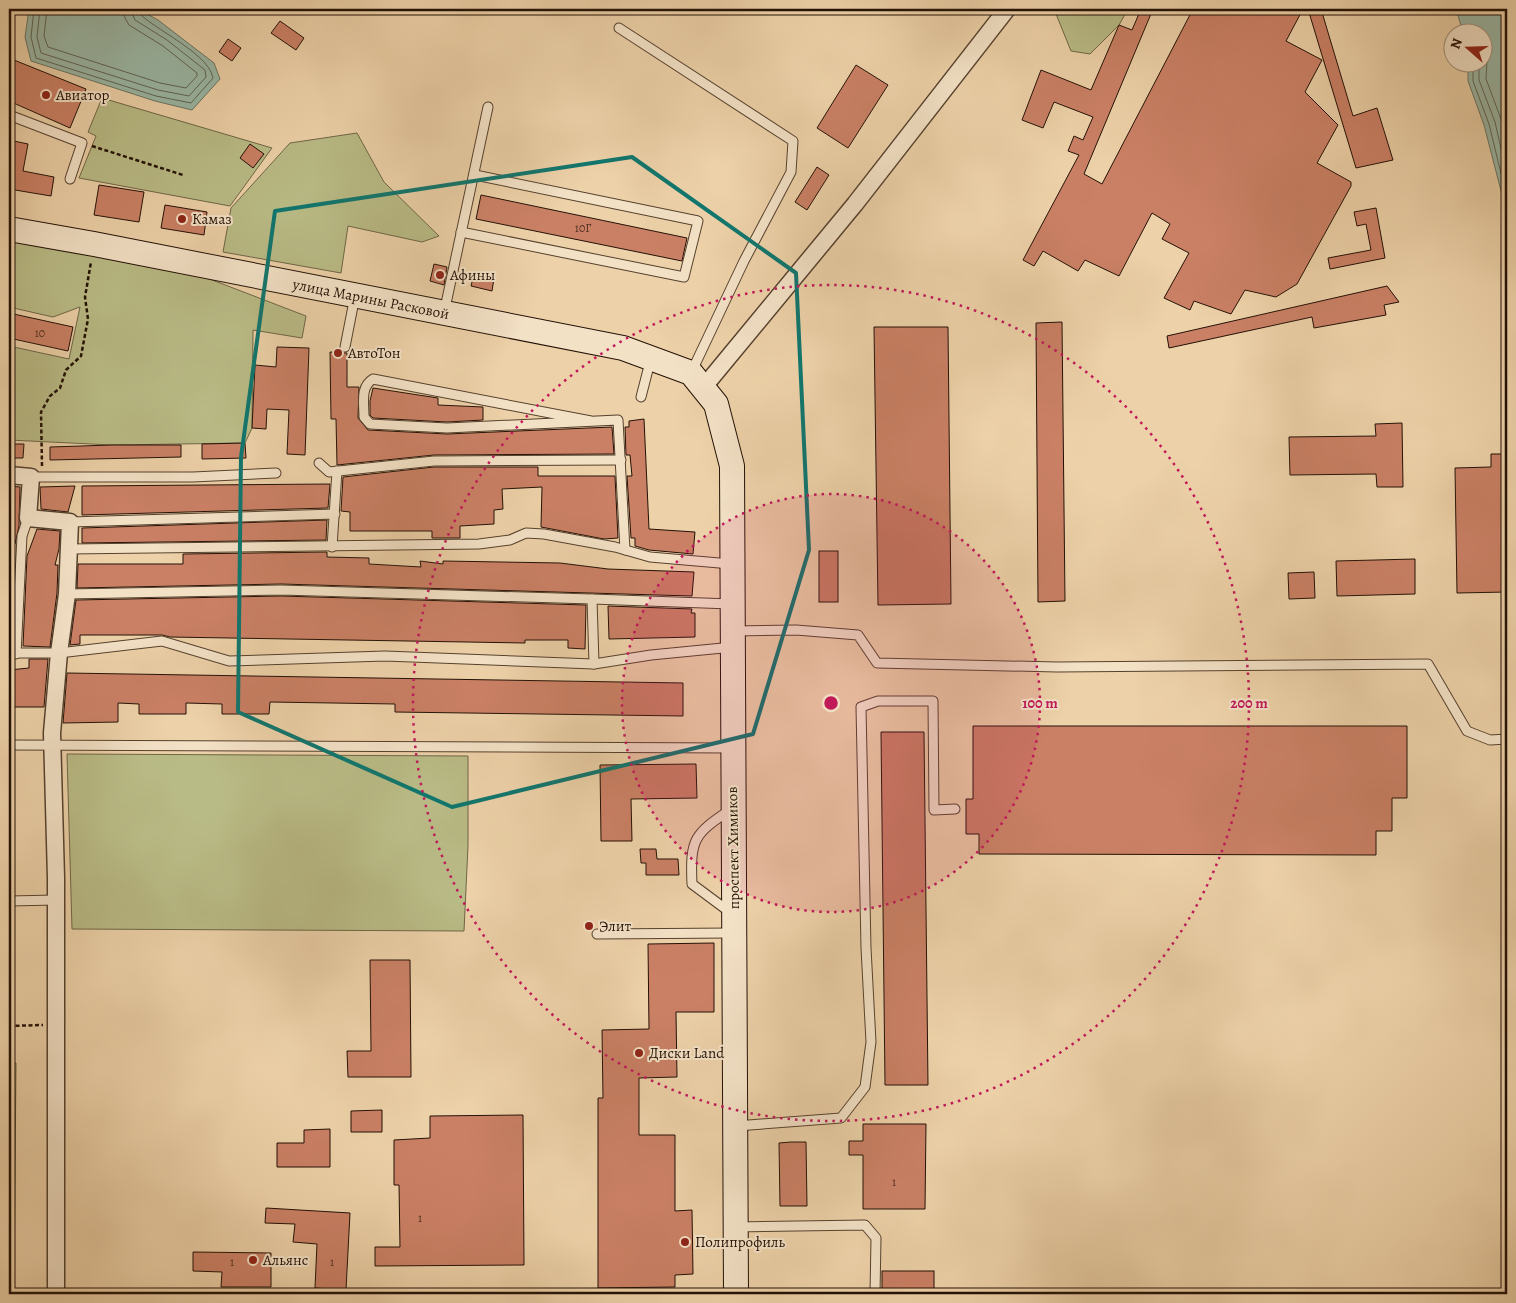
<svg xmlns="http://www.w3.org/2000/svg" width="1516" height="1303" viewBox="0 0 1516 1303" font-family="Alegreya,serif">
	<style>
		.green { fill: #b9bb86; stroke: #6e6646 }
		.water { fill: #9ab7a5; stroke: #6a7565 }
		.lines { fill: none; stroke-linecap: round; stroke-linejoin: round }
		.shore { stroke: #5e6456; stroke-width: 1 }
		.building { fill: #ca8065; stroke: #231106 }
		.lane-casing { stroke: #56412e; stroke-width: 11 }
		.street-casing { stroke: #56412e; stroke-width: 19 }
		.secondary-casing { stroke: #231106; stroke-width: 26 }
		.path { stroke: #231106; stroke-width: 2.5; stroke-dasharray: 4 2.5; stroke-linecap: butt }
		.lane { stroke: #f3e1c6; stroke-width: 9 }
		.street { stroke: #f3e1c6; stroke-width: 16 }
		.secondary { stroke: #f3e1c6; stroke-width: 24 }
		.marked { fill: none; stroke: #0f766e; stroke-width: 4; stroke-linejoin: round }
		.ring { fill: none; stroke: #c2185b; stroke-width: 2.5; stroke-dasharray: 2.5 5 }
		.poi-dot { fill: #8f2418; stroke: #f3e1c6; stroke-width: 2 }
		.labels { text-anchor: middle; stroke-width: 4; stroke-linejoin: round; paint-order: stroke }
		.number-label { font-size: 12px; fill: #4d2d1e }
		.poi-label { font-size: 15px; fill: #231106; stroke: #f3e1c6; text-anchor: start }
		.street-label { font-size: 15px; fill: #231106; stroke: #f3e1c6 }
		.centre { fill: #c2185b; stroke: #f3e1c6; stroke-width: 2.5 }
		.ring-label { font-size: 15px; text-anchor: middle; font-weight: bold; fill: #c2185b; stroke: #f3e1c6; stroke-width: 4; stroke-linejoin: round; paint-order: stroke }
	</style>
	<rect width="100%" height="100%" fill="#edd1a8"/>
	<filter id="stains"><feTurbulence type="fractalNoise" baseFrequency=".004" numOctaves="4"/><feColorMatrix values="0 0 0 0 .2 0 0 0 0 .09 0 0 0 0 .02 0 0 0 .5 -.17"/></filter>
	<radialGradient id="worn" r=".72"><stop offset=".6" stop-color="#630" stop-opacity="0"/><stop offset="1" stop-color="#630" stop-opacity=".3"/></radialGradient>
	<g class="green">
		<path d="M1054,9H1128L1119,25L1090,54L1071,51Z"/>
		<path d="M102,98L272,148L230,206L79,178L96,136L88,132Z"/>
		<path d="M357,133L384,182L439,236L422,242L348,226L341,273L223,252L231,208L290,143Z"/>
		<path d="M9,236L207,278L306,316L302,338L253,330L252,428L245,443L112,445L9,440V346L69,359L80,307L53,317L9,307Z"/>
		<path d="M67,754L468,756V846L464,931L72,929Z"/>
		<path d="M9,1063H16L14,1286H9Z"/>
	</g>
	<g class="water">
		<path d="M29,9H138L158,20L214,63L220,79L192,110L155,101L31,61L25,37Z"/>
		<path d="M1456,9H1507V214L1484,125L1468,81V63L1484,62V32H1463Z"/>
	</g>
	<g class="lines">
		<g class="shore">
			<path d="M34,9L31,37L36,58L156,96L191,103L213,78C209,51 138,22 137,9"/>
			<path d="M40,9L37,37L41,53L158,90L189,96L206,77L205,70L167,40L135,20L130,9"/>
			<path d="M47,9L44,36L48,47L160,83L186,88L197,76V73L163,46L129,25L125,18L123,9"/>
			<path d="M1484,53L1487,61L1486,79L1501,119L1507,145"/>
			<path d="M1473,62V81L1489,124L1507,198"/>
			<path d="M1479,62V80L1495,122L1507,175"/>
		</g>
	</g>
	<g class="building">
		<path d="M1141,9H1153L1084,174L1102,184L1193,9H1303L1286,41L1322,60L1305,92L1338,125L1317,163L1351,182V186L1297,284L1276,297L1245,290L1231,314L1194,301L1190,310L1164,298L1189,253L1162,239L1170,224L1152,213L1119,276L1085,260L1078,271L1043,251L1034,266L1023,260L1079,155L1068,151L1074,136L1083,140L1093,117L1054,102L1043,128L1022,120L1041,70L1091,90L1119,25L1132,30Z"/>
		<path d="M1308,9H1321L1353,116L1377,108L1393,160L1356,168Z"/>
		<path d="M280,21L304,38L296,50L271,33Z"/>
		<path d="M228,39L241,48L232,61L219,52Z"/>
		<path d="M9,58L86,89L70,128L9,101Z"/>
		<path d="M856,65L888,85L848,148L817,128Z"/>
		<path d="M9,140L28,144L23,171L54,177L51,196L9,189Z"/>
		<path d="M250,144L264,154L253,168L240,158Z"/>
		<path d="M817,167L829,175L807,210L795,202Z"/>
		<path d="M99,185L144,192L139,222L94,215Z"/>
		<path d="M481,195L687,238L682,261L476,219Z"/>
		<path d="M165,205L207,212L204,235L161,228Z"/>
		<path d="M1376,208L1385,258L1330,269L1328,258L1371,250L1366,224L1357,226L1354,212Z"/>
		<path d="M434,264L447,267L444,285L430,281Z"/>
		<path d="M474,274L494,278L492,291L471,286Z"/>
		<path d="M1387,286L1399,302L1384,305L1386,315L1314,328L1312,317L1169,348L1167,336Z"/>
		<path d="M9,313L73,327L68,351L9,338Z"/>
		<path d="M1062,322L1065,601L1038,602L1036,323Z"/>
		<path d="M874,327H948L951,604L878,605Z"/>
		<path d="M277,347L309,348L305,455L287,454L289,410L267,409L266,429L252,428L255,365L276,367Z"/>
		<path d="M330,352L347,353V387H359L358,418L368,430L447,434L612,427L614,454L434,455L337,465L336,419H331Z"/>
		<path d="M373,388L438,398V405L483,407V420L447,422L373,418L370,415V401Z"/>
		<path d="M644,419L649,529L695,532L693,554L649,550L635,546V538H631L627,476H632L630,455H626L625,427H629V421Z"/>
		<path d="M1402,423L1403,487H1377L1376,474L1290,475L1289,437L1376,436L1375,424Z"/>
		<path d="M245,443L246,458L202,459V444Z"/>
		<path d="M9,444H24L23,458H9Z"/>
		<path d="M112,445H181V457L50,460V447Z"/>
		<path d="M1491,454H1507V592L1457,593L1455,468L1491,467Z"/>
		<path d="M434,467H538V476H615L618,538L604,539L541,527L542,487L502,489L503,509L494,510V524L460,526V538H432V531H350V512L341,511L343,477Z"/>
		<path d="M330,484L328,508L82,515V486Z"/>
		<path d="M9,486L20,487L19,526L15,544H9Z"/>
		<path d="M75,486L68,512L41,509L40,487Z"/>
		<path d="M327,520L326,540L82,543V528Z"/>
		<path d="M37,529L60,531L59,549L55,565H58L57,593L50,647L23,646L27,556Z"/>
		<rect x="819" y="551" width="19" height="51"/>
		<path d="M327,552V557L369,558V564L421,567L420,561L443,564V561L560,563L608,569L694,572L692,596L281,584L77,588L78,564H183V554Z"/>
		<path d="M1415,559V594L1337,596L1336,561Z"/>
		<path d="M1314,572L1315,598L1289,599L1288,573Z"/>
		<path d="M9,588L13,589L10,645H9Z"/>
		<path d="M281,596L586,605L585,649L568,648V640H525V643L170,637L162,635H80V644L70,645L76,600Z"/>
		<path d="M608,606L692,609L691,613H695V637L609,639Z"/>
		<path d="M29,659H48L44,707H9V670L29,668Z"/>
		<path d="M67,673L683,683V716L395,712V704L270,702L269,714H222V704L186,703V714H139V704L118,703V722L63,723Z"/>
		<path d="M973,726H1407V798H1392V831H1376V855L979,854V834H966V799H973Z"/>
		<path d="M881,732H924L928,1085H885Z"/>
		<path d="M696,764L697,798L631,799L632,841H601L600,765Z"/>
		<path d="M640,849H656L657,859H678L679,875H646V863H641Z"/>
		<path d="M714,943V1012H676L677,1077L639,1078V1135H675V1211L692,1210L693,1274L675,1275V1287L598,1288V1098H603L602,1030L649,1029L648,944Z"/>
		<path d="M370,960H410L411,1077H348L347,1051H371Z"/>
		<path d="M382,1110V1132H351V1111Z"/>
		<path d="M523,1115L524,1265L375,1266V1247H400L399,1185H394V1140L430,1138V1116Z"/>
		<path d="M863,1124H926L925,1209H863V1155H849V1141H863Z"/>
		<path d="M330,1129V1167H277V1143H304V1130Z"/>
		<path d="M791,1142H806L807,1206H780L779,1143Z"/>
		<path d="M266,1208L350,1213L346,1290L315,1288L317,1244L293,1242L295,1224L265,1223Z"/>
		<path d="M193,1252L271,1253V1287H221L222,1272L193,1271Z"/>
		<rect x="882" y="1271" width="52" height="23"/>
	</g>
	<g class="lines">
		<g class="lane-casing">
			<g id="lane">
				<path d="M619,28L793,141L791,172L744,261L691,373"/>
				<path d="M9,115L82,143L70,179"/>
				<path d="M461,232L684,277L698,221L475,175"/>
				<path d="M444,313L488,107"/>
				<path d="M345,347L355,296"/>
				<path d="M641,397L651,358"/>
				<path d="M591,421L373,379C360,387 364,403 364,417L370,424L447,428L618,420L625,550"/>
				<path d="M319,463L329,472L434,461L621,460"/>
				<path d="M31,477H193L276,473"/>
				<path d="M70,522L335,514"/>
				<path d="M332,547L337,471"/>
				<path d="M69,549L479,544L510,540L526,533L544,534L615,547L650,557L731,564"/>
				<path d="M67,594L281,590L592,599"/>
				<path d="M733,631L796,630L858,635L877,663L1057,667L1428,664L1467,731L1490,740L1507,739"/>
				<path d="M9,653H59L162,641L229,661L385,656L594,664L651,655L733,647"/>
				<path d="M16,654L22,536L28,518"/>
				<path d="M594,664L592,599L731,604"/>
				<path d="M9,745L732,748"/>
				<path d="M730,810C694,834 690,839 692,884L731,913"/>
				<path d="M9,901L56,900"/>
				<path d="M597,934L732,933"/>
				<path d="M736,1126L841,1118L865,1087L871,1042L866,948L861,707L878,701H933L934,810L955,809"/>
				<path d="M736,1227L865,1225L876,1238L875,1294"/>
			</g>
		</g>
		<g class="street-casing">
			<g id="street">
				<path d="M703,388L855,204L1007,9"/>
				<path d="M9,475L31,477L28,518L70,522L67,594L59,653L52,733L56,878V1294"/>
			</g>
		</g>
		<g class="secondary-casing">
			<path id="secondary" d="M9,229L94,244L623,348L691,373L716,404L732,466L736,1294"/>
		</g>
		<g class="path">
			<path d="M92,146L183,175"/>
			<path d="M42,466L41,412L50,396L60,388L66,370L81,356L88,319L85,297L91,262"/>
			<path d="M9,1026L43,1025"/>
		</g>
		<use href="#lane" class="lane"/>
		<use href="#street" class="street"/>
		<use href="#secondary" class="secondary"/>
	</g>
	<path class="marked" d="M632,157L796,273L809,550L753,734L452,807L238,712L241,457L275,211Z"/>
	<circle cx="831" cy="703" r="209" fill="#c2185b" fill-opacity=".12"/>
	<g class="ring">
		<circle cx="831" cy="703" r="209"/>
		<circle cx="831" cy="703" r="418"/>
	</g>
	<g class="poi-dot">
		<circle cx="46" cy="95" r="5"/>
		<circle cx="182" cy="219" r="5"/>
		<circle cx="440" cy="275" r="5"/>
		<circle cx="338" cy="353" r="5"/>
		<circle cx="589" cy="926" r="5"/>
		<circle cx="639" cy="1053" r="5"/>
		<circle cx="685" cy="1242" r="5"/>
		<circle cx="253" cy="1260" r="5"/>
	</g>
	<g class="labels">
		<g class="number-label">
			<text x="583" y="232">10Г</text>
			<text x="40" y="337">10</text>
			<text x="894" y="1186">1</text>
			<text x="420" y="1222">1</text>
			<text x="232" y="1266">1</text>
			<text x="332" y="1266">1</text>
		</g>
		<g class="poi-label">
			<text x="56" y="100">Авиатор</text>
			<text x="192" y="224">Камаз</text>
			<text x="450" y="280">Афины</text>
			<text x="348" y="358">АвтоТон</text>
			<text x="599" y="931">Элит</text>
			<text x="649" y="1058">Диски Land</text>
			<text x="695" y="1247">Полипрофиль</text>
			<text x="263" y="1265">Альянс</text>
		</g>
		<g class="street-label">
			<text transform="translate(371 299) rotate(11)" y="5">улица Марины Расковой</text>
			<text transform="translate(733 848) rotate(-91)" y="5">проспект Химиков</text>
		</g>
	</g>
	<circle cx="831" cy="703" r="8" class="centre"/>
	<g class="ring-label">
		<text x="1040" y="708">100 m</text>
		<text x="1249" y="708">200 m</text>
	</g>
	<rect width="1516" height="1303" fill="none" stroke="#edd1a8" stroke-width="30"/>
	<rect x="10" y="10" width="1496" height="1283" fill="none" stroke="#231106" stroke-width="2.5"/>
	<rect x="15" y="15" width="1486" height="1273" fill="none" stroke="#231106"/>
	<g transform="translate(1468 48) rotate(290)"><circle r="24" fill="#f3e1c6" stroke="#a08e79"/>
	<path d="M0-4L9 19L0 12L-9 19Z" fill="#8f2418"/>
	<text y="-8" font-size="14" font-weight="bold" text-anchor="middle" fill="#231106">N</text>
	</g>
	<rect width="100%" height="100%" filter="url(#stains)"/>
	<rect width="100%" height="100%" fill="url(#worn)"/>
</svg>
